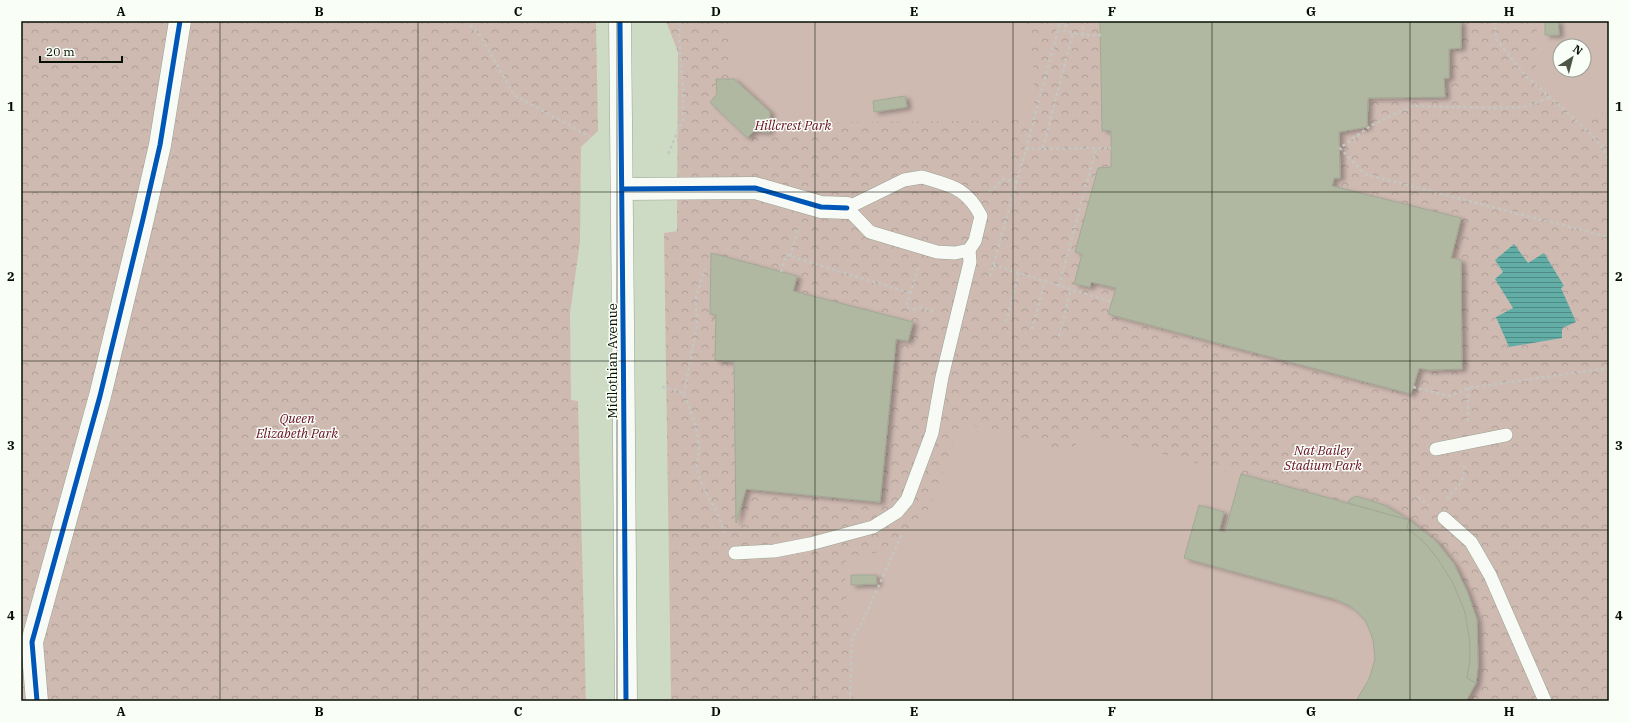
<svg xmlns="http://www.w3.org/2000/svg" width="1630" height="722" viewBox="0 0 1630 722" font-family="'IBM Plex Serif',serif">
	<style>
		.forest { fill: url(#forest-crowns); fill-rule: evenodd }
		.garden { fill: #cfbab2; fill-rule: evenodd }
		.water { fill: url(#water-rules) }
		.building { fill: #b0b8a1; stroke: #a2a996; filter: url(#shadow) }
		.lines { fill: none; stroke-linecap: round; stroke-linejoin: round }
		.service-casing { stroke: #98a392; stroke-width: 14 }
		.minor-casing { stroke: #98a392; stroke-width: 23 }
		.tertiary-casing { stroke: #98a392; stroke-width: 23 }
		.path { stroke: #c4c7c1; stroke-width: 2.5; stroke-dasharray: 3 3; stroke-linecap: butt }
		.service { stroke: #f8faf6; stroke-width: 13 }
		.minor { stroke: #f8faf6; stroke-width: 22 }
		.tertiary { stroke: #f8faf6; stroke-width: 22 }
		.cycleway-casing { stroke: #f9fef6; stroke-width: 8 }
		.cycleway { stroke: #0057b8; stroke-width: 5 }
		.grid { fill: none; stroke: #070f03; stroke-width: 1; stroke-opacity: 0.55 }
		.labels { text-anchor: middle; stroke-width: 3; stroke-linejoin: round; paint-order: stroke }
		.park-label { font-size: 13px; font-style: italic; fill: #650b22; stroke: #f9fef6 }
		.street-label { font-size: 13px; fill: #070f03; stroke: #f9fef6 }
		.neatline { fill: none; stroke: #070f03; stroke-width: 1.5 }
		.grid-label { font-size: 13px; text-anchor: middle; font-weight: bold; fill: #070f03 }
	</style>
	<defs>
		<pattern id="forest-crowns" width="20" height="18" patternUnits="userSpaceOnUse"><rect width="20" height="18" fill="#cfbab2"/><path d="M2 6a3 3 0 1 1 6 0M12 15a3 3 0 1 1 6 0" fill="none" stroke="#b09f97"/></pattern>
		<pattern id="water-rules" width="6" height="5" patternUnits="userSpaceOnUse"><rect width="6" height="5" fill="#62ada6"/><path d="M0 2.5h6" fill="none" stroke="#4f8b85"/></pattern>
		<filter id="shadow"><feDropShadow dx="4.5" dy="2.5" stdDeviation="2" flood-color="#0004"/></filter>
	</defs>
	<rect width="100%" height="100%" fill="#cddbc5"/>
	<g class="forest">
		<path d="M21,21H596L598,131L581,147L580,242L570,313L571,400L578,401L586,701H21Z"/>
		<path d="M666,21H1609V701H671L664,233L677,231L678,52ZM1560,46H1584V70H1560Z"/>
	</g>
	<g class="garden">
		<path d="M731,21H1026L1034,70V120L773,123L730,72Z"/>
		<path d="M1537,21H1609V113L1579,114L1536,74ZM1560,46H1584V70H1560Z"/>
		<path d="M961,422L1073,454L1080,432L1409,520L1407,528L1467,678L1476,683L1466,701H853L844,562L888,549L907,540L929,509Z"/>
	</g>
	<path class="water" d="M1514,244L1528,263L1544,253L1564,286L1561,288L1576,322L1562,328V338L1509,347L1496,317L1513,308L1495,279L1503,272L1495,260Z"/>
	<g class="building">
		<path d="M1100,21H1461V48L1449,49V78H1444L1445,97L1368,98L1367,127L1339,132L1340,178H1334L1332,186L1461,218L1451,258L1461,260L1462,369L1429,370L1419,368L1411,394L1108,314L1116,288L1091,282L1090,287L1074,284L1082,254L1075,252L1098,168L1111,167V131L1102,130Z"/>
		<path d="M1545,21H1558L1559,35H1545Z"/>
		<path d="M716,79H734L770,112L769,132L754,131L747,138L710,102L717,94Z"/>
		<path d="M905,96L907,107L874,112L873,101Z"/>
		<path d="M711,253L797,276L793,291L913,322L908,341L896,339L880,502L746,489L736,523L734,362L715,360L716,315L710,314Z"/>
		<path d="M1241,474L1409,520L1407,528L1424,542L1438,559L1453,583L1465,612L1470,642V661L1467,678L1476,683L1466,701H1356L1369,679L1375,659L1373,640L1369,629L1365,620L1352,607L1335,599L1184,558L1199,505L1224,512L1219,531L1225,532Z"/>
		<path d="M1356,496L1384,505L1409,520L1348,503L1350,499Z"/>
		<path d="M1409,520L1436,541L1454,564L1467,591L1477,620L1478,666L1476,683L1467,678L1470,661V642L1465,612L1453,583L1438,559L1424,542L1407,528Z"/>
		<path d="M851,575H876L877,584L851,585Z"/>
	</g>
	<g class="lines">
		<g class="service-casing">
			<g id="service">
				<path d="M922,177C951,186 966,187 981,216L975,241L969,250L955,253L937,252L870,232L847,208L904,180Z"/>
				<path d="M1436,449L1506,435"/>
				<path d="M1444,518L1471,542L1490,575L1545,701"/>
				<path d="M735,553L774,551L810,544L873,527L897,512L907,500L932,433L942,377L970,262L969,250"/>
			</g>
		</g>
		<g class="minor-casing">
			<g id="minor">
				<path d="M623,189L755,188L821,207L847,208"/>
				<path d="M37,701L32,642L100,396L143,219L160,145L180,21"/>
			</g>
		</g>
		<g class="tertiary-casing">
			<path id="tertiary" d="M620,21C624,248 623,474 626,701"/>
		</g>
		<g class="path">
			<path d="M466,21L480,35L514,95L590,137"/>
			<path d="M1495,21L1496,39L1525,75L1590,133L1603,148L1609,160"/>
			<path d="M1083,35V21"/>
			<path d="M1549,98L1523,107L1493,108L1412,106L1372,125L1340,148L1364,174L1609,237"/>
			<path d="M1043,148L1073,33"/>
			<path d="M1026,149L1111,148"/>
			<path d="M668,154L683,119V90L679,36L680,21"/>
			<path d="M989,192L1004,179L1017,182"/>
			<path d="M790,256L799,227"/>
			<path d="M993,265L1112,302"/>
			<path d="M918,268L906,307L918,311"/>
			<path d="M781,272L786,255L910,293"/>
			<path d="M990,276L1026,149L1060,22L1066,24L1064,31L1083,35H1101"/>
			<path d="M1059,286L1096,148"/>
			<path d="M919,307L936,312"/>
			<path d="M1006,322L1019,273"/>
			<path d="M1032,329L1045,281"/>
			<path d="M1059,336L1071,289"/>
			<path d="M662,387L673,389L684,394C691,411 698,428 699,447C699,456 695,466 698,474C705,495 720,512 724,533"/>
			<path d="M1413,387L1450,396L1468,388L1609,368"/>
			<path d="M1468,388V421"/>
			<path d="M684,394L697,325L696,296L705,269"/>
			<path d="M1418,497L1428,505"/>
			<path d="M1447,499L1462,481L1465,464"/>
			<path d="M850,701L852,638L862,623L902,534"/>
		</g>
		<use href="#service" class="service"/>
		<use href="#minor" class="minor"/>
		<use href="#tertiary" class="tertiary"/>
		<g class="cycleway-casing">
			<g id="cycleway">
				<path d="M620,21C624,248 623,474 626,701"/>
				<path d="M623,189L755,188L821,207L847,208"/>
				<path d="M37,701L32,642L100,396L143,219L160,145L180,21"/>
			</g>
		</g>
		<use href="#cycleway" class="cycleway"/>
	</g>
	<path class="grid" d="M220,21V701M418,21V701M617,21V701M815,21V701M1013,21V701M1212,21V701M1410,21V701M21,192H1609M21,361H1609M21,530H1609"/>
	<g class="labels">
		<g class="park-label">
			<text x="793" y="130">Hillcrest Park</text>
			<text x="297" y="423">Queen<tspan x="297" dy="15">Elizabeth Park</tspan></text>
			<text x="1323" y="455">Nat Bailey<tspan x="1323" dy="15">Stadium Park</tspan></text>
		</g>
		<g class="street-label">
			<text transform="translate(612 361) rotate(-90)" y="5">Midlothian Avenue</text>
		</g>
	</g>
	<rect width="1630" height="722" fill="none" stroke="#f9fef6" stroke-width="44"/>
	<g transform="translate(1572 58) rotate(36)"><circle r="19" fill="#f9fef6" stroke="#989e95"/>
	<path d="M0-3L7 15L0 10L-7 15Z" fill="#4c5647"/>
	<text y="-6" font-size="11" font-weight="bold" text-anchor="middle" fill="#070f03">N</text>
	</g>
	<path d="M40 56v6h82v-6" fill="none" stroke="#070f03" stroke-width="2"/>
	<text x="46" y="56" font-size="12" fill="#070f03" stroke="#f9fef6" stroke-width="3" paint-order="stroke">20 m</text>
	<rect x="22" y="22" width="1586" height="678" class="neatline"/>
	<g class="grid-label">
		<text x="121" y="16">A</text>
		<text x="319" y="16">B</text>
		<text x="518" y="16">C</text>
		<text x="716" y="16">D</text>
		<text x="914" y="16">E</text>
		<text x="1112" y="16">F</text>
		<text x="1311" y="16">G</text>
		<text x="1509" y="16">H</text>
		<text x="11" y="111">1</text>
		<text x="1619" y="111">1</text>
		<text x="11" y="281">2</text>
		<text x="1619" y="281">2</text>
		<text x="11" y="450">3</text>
		<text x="1619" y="450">3</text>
		<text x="11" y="620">4</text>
		<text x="1619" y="620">4</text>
		<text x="121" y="716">A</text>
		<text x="319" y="716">B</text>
		<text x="518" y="716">C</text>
		<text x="716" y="716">D</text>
		<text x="914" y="716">E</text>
		<text x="1112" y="716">F</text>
		<text x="1311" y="716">G</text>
		<text x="1509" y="716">H</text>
	</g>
</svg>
